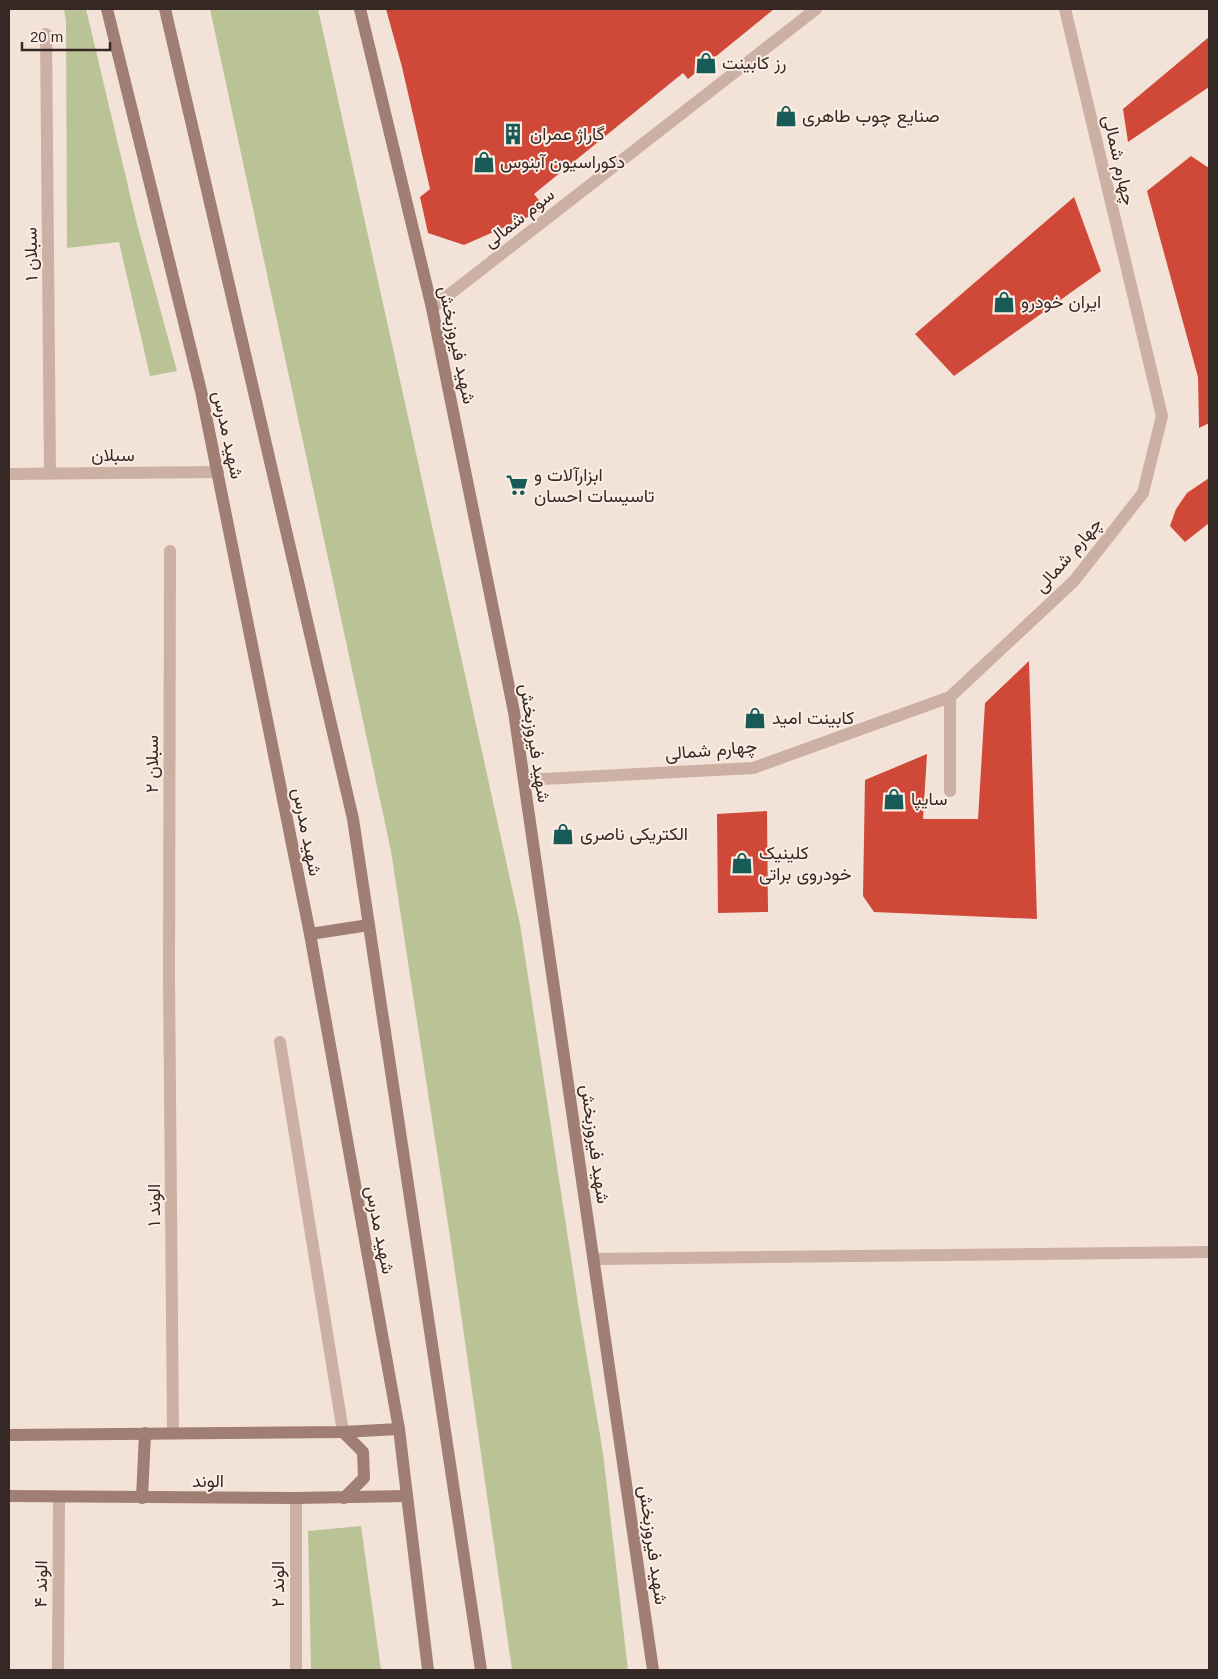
<svg xmlns="http://www.w3.org/2000/svg" width="1218" height="1679" viewBox="0 0 1218 1679" font-family="Helvetica,Vazirmatn,sans-serif">
	<style>
		.green { fill: #bac396 }
		.building { fill: #d04938 }
		.lines { fill: none; stroke-linecap: round; stroke-linejoin: round }
		.lane { stroke: #ccb0a3; stroke-width: 12 }
		.street { stroke: #ccb0a3; stroke-width: 12 }
		.secondary { stroke: #a07e74; stroke-width: 12 }
		.labels { text-anchor: middle; stroke-width: 4; stroke-linejoin: round; paint-order: stroke }
		.poi-label { font-size: 18px; fill: #362825; stroke: #fbede4; text-anchor: start }
		.street-label { font-size: 18px; fill: #362825; stroke: #fbede4 }
	</style>
	<rect width="100%" height="100%" fill="#f3e2d7"/>
	<g class="green">
		<path d="M64,9H86L137,224L177,371L150,376L119,242L67,248L66,21Z"/>
		<path d="M210,9H318L520,924L579,1310L603,1453L628,1670H512L450,1237L391,851Z"/>
		<path d="M361,1526L381,1670H311L308,1531Z"/>
	</g>
	<g class="building">
		<path d="M386,9H774L688,79L683,73L534,194L546,209L464,245L428,233L420,197L430,189L402,67Z"/>
		<path d="M1209,37V87L1128,142L1123,109Z"/>
		<path d="M1191,156L1209,168V423L1199,428L1198,377L1147,191Z"/>
		<path d="M1074,197L1101,271L954,376L915,334Z"/>
		<path d="M1209,478V523L1185,542L1170,526L1176,509L1187,493Z"/>
		<path d="M1029,661L1037,919L874,912L863,896L865,780L927,754L923,819H978L985,703Z"/>
		<path d="M767,811L768,912L718,913L717,814Z"/>
	</g>
	<g class="lines">
		<path class="lane" d="M950,697V791"/>
		<g class="street">
			<path d="M46,34L50,473"/>
			<path d="M432,308L816,9"/>
			<path d="M9,474L218,472"/>
			<path d="M170,551L169,978L173,1433"/>
			<path d="M524,780L753,768L950,697L1074,581L1143,493L1162,416L1065,9"/>
			<path d="M280,1042L343,1432"/>
			<path d="M594,1259L1209,1252"/>
			<path d="M296,1498V1670"/>
			<path d="M58,1670L59,1498"/>
		</g>
		<g class="secondary">
			<path d="M107,9L201,391L310,934L399,1429L428,1670"/>
			<path d="M165,9L353,819L481,1670"/>
			<path d="M360,9L432,308L514,712L653,1670"/>
			<path d="M310,934L369,925"/>
			<path d="M343,1432L363,1452L364,1478L344,1498"/>
			<path d="M9,1435L343,1432L399,1429"/>
			<path d="M9,1496L296,1498L407,1496"/>
			<path d="M142,1498L145,1433"/>
		</g>
	</g>
	<defs>
		<g id="shop-bare" transform="scale(1.725)"><path d="M-5-2.5h2.3a2.7 3.5 0 0 1 5.4 0H5L5.5 6h-11ZM-1.5-2.5h3a1.5 2.3 0 0 0-3 0Z" fill="#185b56" stroke="#fbede4" stroke-width="2.5" paint-order="stroke"/></g>
		<g id="building-bare" transform="scale(1.725)"><path d="M-4-6H4V6H1V3H-1V6H-4ZM-2.5-4.3h1.7v1.8h-1.7ZM.8-4.3h1.7v1.8H.8ZM-2.5-1h1.7V.8h-1.7ZM.8-1h1.7V.8H.8Z" fill="#185b56" stroke="#fbede4" stroke-width="2.5" paint-order="stroke"/></g>
		<g id="supermarket-bare" transform="scale(1.725)"><path d="M-6-5.5h2.5l.6 2H6L4.5 2H-2.5L-4.4-4H-6ZM-1.5 3.2a1.3 1.3 0 1 0 .1 0ZM3 3.2a1.3 1.3 0 1 0 .1 0Z" fill="#185b56" stroke="#fbede4" stroke-width="2.5" paint-order="stroke"/></g>
	</defs>
	<g fill-rule="evenodd">
		<use href="#shop-bare" x="706" y="63"/>
		<use href="#shop-bare" x="786" y="116"/>
		<use href="#building-bare" x="513" y="134"/>
		<use href="#shop-bare" x="484" y="162"/>
		<use href="#shop-bare" x="1004" y="302"/>
		<use href="#supermarket-bare" x="517" y="485"/>
		<use href="#shop-bare" x="755" y="718"/>
		<use href="#shop-bare" x="894" y="799"/>
		<use href="#shop-bare" x="563" y="834"/>
		<use href="#shop-bare" x="742" y="863"/>
	</g>
	<g class="labels">
		<g class="poi-label">
			<text x="722" y="69">رز کابینت</text>
			<text x="802" y="122">صنایع چوب طاهری</text>
			<text x="530" y="140">گاراژ عمران</text>
			<text x="500" y="168">دکوراسیون آبنوس</text>
			<text x="1021" y="308">ایران خودرو</text>
			<text x="534" y="481">ابزارآلات و<tspan x="534" dy="21">تاسیسات احسان</tspan></text>
			<text x="772" y="724">کابینت امید</text>
			<text x="911" y="805">سایپا</text>
			<text x="580" y="840">الکتریکی ناصری</text>
			<text x="759" y="859">کلینیک<tspan x="759" dy="21">خودروی براتی</tspan></text>
		</g>
		<g class="street-label">
			<text transform="translate(1119 160) rotate(77)" y="6">چهارم شمالی</text>
			<text transform="translate(519 218) rotate(-38)" y="6">سوم شمالی</text>
			<text transform="translate(31 254) rotate(-91)" y="6">سبلان ۱</text>
			<text transform="translate(457 345) rotate(78)" y="6">شهید فیروزبخش</text>
			<text transform="translate(228 435) rotate(78)" y="6">شهید مدرس</text>
			<text x="113" y="461">سبلان</text>
			<text transform="translate(1068 555) rotate(-49)" y="6">چهارم شمالی</text>
			<text transform="translate(535 743) rotate(81)" y="6">شهید فیروزبخش</text>
			<text transform="translate(711 750) rotate(-5)" y="6">چهارم شمالی</text>
			<text transform="translate(152 764) rotate(-90)" y="6">سبلان ۲</text>
			<text transform="translate(307 832) rotate(79)" y="6">شهید مدرس</text>
			<text transform="translate(595 1144) rotate(82)" y="6">شهید فیروزبخش</text>
			<text transform="translate(154 1205) rotate(-90)" y="6">الوند ۱</text>
			<text transform="translate(380 1230) rotate(79)" y="6">شهید مدرس</text>
			<text x="208" y="1487">الوند</text>
			<text transform="translate(653 1545) rotate(82)" y="6">شهید فیروزبخش</text>
			<text transform="translate(41 1584) rotate(-89)" y="6">الوند ۴</text>
			<text transform="translate(278 1584) rotate(-90)" y="6">الوند ۲</text>
		</g>
	</g>
	<rect width="1218" height="1679" fill="none" stroke="#362825" stroke-width="20"/>
	<path d="M22 42v8h88v-8" fill="none" stroke="#362825" stroke-width="2.5"/>
	<text x="30" y="42" font-size="15" fill="#362825" stroke="#fbede4" stroke-width="4" paint-order="stroke">20 m</text>
</svg>
